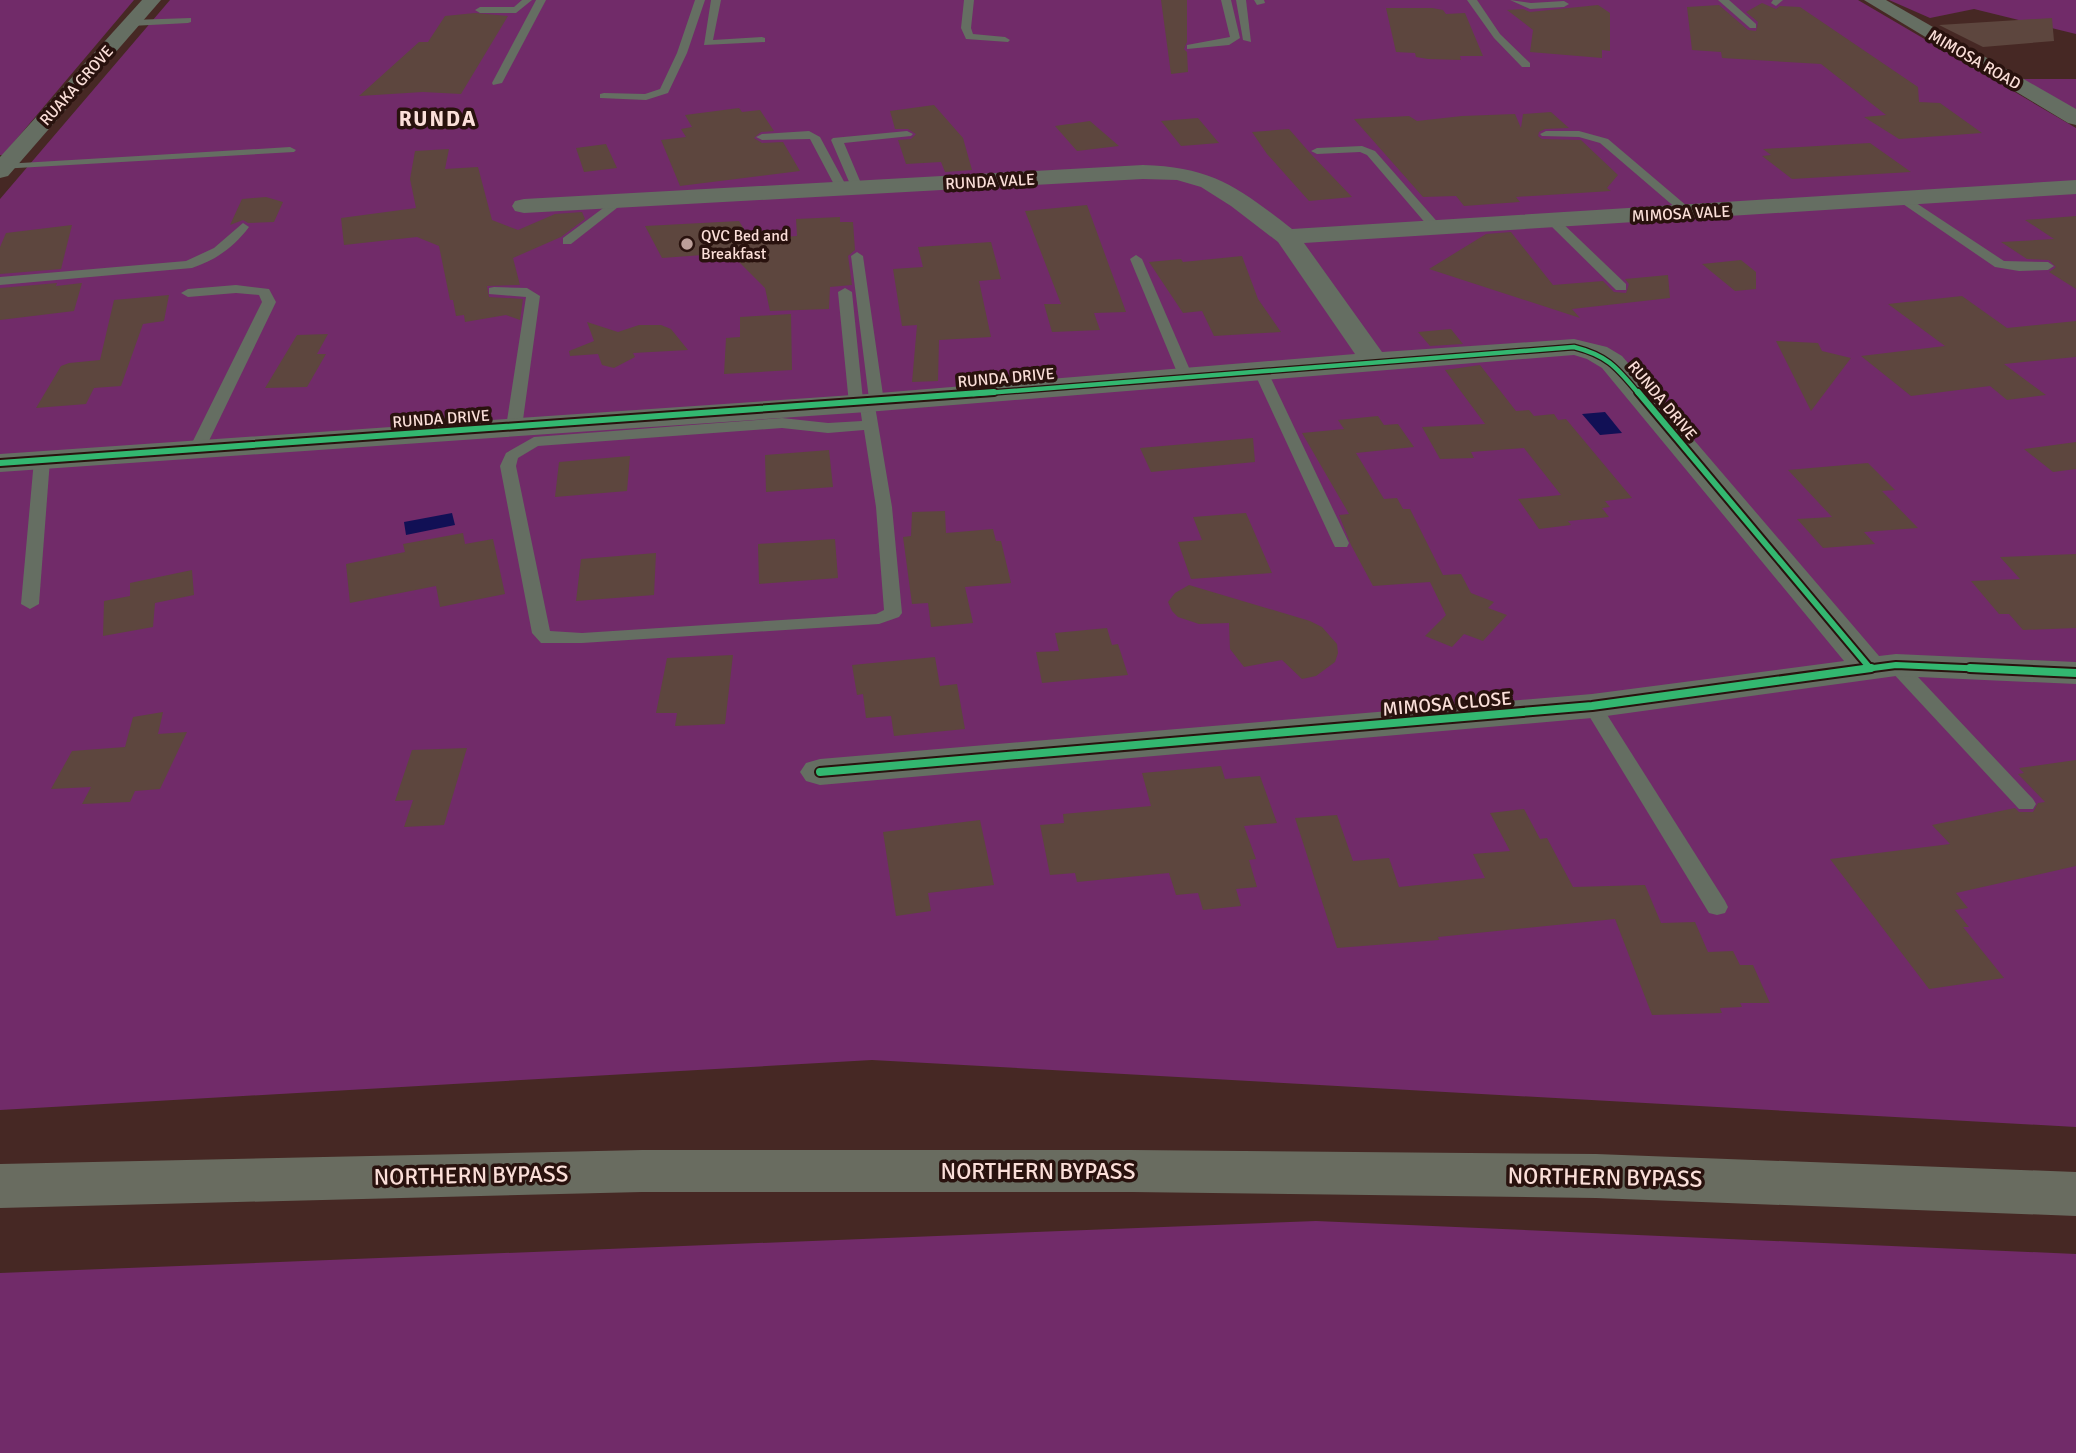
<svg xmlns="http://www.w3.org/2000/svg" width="2076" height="1453" viewBox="0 0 2076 1453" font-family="Signika,sans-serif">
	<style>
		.green { fill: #712b69 }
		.water { fill: #111055 }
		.building { fill: #5d463e }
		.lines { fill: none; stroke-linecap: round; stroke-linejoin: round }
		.lane { fill: #656e62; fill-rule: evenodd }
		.street { fill: #656e62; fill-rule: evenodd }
		.primary { fill: #696c60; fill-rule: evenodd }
		.cycleway-far2-casing { stroke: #29120e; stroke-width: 7 }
		.cycleway-far1-casing { stroke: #29120e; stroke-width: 10 }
		.cycleway-casing { stroke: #29120e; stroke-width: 12 }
		.cycleway-far2 { stroke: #33b770; stroke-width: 4.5 }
		.cycleway-far1 { stroke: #33b770; stroke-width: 6 }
		.cycleway { stroke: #33b770; stroke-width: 8 }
		.poi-dot { fill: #bc9f9a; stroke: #29120e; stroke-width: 2.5 }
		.labels { text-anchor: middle; stroke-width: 7; stroke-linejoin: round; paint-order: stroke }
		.far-street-label { font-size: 16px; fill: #fbdfd9; stroke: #29120e }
		.far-poi-label { font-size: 16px; fill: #fbdfd9; stroke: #29120e; text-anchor: start }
		.street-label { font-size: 19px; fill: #fbdfd9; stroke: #29120e }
		.far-district-label { font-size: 21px; font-weight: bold; letter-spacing: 2px; fill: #fbdfd9; stroke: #29120e }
		.near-street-label { font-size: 23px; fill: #fbdfd9; stroke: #29120e }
	</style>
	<rect width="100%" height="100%" fill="#462824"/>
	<g class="green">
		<path d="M0,0H134L3,155H0Z"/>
		<path d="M170,0H1858L2076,128V1127L872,1060L0,1110V199Z"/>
		<path d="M1889,0H2076V34L1974,9L1930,18Z"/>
		<path d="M2021,79H2076V110Z"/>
		<path d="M1316,1221L2076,1254V1453H0V1273Z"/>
	</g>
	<g class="water">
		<path d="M1605,412L1622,433L1600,435L1582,414Z"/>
		<path d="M452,513L455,525L406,535L404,522Z"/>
	</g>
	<g class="building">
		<path d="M1161,0H1187V42L1184,49L1187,52L1188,72L1171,74Z"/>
		<path d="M1762,3L1776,9L1780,6L1800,7L1918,87L1919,102L1940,103L1982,133L1899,139L1864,117L1886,115L1821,64L1722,58L1721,52L1692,50L1687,7L1719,5L1748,30L1756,31L1758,22L1746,12Z"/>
		<path d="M1598,5L1610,13V51L1602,50V58L1530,52L1533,30L1507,10L1523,9L1530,12Z"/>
		<path d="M1386,8H1432L1443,10L1446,14L1465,13L1483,56H1460L1461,60L1428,59L1416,57L1415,53L1396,52Z"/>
		<path d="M475,13L508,16L461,94L423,92L359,96L419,42H428L445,16Z"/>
		<path d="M2052,18L2054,41L1983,47L1939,25Z"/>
		<path d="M934,105L963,138L972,170L945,172L941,162L906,164L898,140L911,139L916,134L908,129H895L890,111Z"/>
		<path d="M739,108L742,112L760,110L774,131L761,132L754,138L762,143L783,142L800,171L680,186L661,140L686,137L681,129L692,127L685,115Z"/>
		<path d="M1551,112L1569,128L1545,129L1539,132L1538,136L1542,139L1581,140L1618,175L1607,188L1611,191L1516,197L1520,202L1464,206L1456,196L1423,197L1354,119L1409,116L1417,121L1462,116L1515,114L1521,128L1523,114Z"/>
		<path d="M1198,118L1219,143L1181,146L1161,121Z"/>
		<path d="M1090,121L1119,146L1077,151L1055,126Z"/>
		<path d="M1289,129L1310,153L1352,197L1309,201L1267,154L1252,132Z"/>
		<path d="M1870,143L1911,172L1792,179L1762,156L1771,155L1763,149Z"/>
		<path d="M606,144L617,168L584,172L576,148Z"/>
		<path d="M449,149L445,169L478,167L492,220L518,230L555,214L582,212L585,219L561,237L513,258L520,285L487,286L489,297L523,299L520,320L506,315L465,322L464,315L456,316L453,300H450L439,246L417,237L344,245L341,218L416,208L410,179L415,151Z"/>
		<path d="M266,197L283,202L274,222L248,223L243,220L230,225L242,199Z"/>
		<path d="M1087,205L1126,312L1094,313L1100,330L1052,332L1044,304H1061L1025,211Z"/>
		<path d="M2076,216V289L2049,272L2056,267L2049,260L2027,259L2001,242L2054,239L2025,220Z"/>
		<path d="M840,217V222H853L855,250L848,256L852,285L830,287L829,309L770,311L765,288L730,253L662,258L645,226L739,221L750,239L797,236L796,219Z"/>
		<path d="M72,225L61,269L0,274V247L6,233Z"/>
		<path d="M1511,232L1553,285L1603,281L1614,292L1626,293L1629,284L1625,279L1668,275L1670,298L1572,309L1580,318L1429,269L1486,234Z"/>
		<path d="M991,242L1001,279L979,281L991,337L939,340L938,381L912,382L917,325L902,326L893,269L923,267L918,247Z"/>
		<path d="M1242,256L1258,299L1281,332L1214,336L1202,311L1183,313L1149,262L1181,259L1183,262Z"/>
		<path d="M1741,260L1756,272V289L1735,291L1702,264Z"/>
		<path d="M57,283L56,286L82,283L74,311L0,320V288Z"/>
		<path d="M169,295L164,321L143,324L121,386L94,388L86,404L36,408L61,366L69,363L100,360L114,300Z"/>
		<path d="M1962,296L2007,328L2076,321V357L2004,364L2046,395L2007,400L1990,386L1911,396L1861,356L1945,346L1888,304Z"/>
		<path d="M791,314L792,370L724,374L726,338L740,337V317Z"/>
		<path d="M587,322L618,332L639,325H661L671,329L688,350L633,353L635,357L614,368L602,365L598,354L570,356L569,351L594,341Z"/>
		<path d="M1451,329L1463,344L1430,346L1418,332Z"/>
		<path d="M328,334L317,354H326L307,387L265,388L297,335Z"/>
		<path d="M1776,341L1818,343L1822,351L1851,358L1811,411Z"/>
		<path d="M1480,365L1516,411L1529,410L1534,416L1554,414L1558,420L1566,419L1632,498L1605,501L1610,507L1602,508L1609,517L1568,521L1571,525L1539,529L1518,499L1561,495L1524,448L1471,452L1474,458L1440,459L1422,427L1485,424L1445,370Z"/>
		<path d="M1378,416L1384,425L1398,424L1414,447L1356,453L1384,499L1397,498L1403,509H1410L1443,575L1461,574L1471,593L1494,602L1488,608L1507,615L1483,641L1464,634L1452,647L1425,636L1446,615L1430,582L1373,586L1351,545L1339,515L1349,514L1302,433L1344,429L1338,420Z"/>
		<path d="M1253,438L1255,462L1151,472L1140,448Z"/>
		<path d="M2076,442V469L2053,472L2024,449Z"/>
		<path d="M829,450L833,487L766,492L765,455Z"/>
		<path d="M630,456L627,491L555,497L559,462Z"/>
		<path d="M1868,463L1895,490L1882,491L1918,528L1864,532L1875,544L1823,548L1797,519L1832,517L1788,470Z"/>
		<path d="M945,511L946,533L993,529L996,541H1001L1011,583L965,587L973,623L931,627L928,603L912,604L903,537L911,536L912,512Z"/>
		<path d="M1246,513L1272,573L1191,579L1178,542L1202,540L1193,517Z"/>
		<path d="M463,533L465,544L493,539L505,594L440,607L436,586L350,603L346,564L405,552L403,544Z"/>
		<path d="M835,539L838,578L759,584L758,544Z"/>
		<path d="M656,553L654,595L576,601L581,559Z"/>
		<path d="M2076,554V628L2023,630L2009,614H1999L1971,581L2020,579L2000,557Z"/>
		<path d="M192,570L194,595L155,603L153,627L103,636L104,601L130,596V583Z"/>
		<path d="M1189,585L1310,621L1322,627L1337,644L1338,653L1335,662L1316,676L1302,679L1282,660L1244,667L1230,649L1229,623L1199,624L1178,617L1172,611L1168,602L1175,593Z"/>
		<path d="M1107,628L1112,645L1118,644L1128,675L1042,683L1036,652L1059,651L1055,633Z"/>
		<path d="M733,655L725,724L675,726L677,713H656L667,658Z"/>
		<path d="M935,657L940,686L957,684L965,729L894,736L891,716L866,718L863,694L857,695L852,665Z"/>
		<path d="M163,712L158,734L187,732L160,789L135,791L130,802L82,804L91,787L51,789L72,751L125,747L133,717Z"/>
		<path d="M467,748L444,825L404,827L413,800L395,801L412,750Z"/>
		<path d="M2076,760V866L1956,893L1968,908L1955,910L1969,927H1963L2004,978L1929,989L1830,859L1950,844L1932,825L2015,808L2019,812H2033L2038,803L2045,802L2018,774L2024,773L2019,768Z"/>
		<path d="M1221,766L1225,779L1260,776L1277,823L1244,826L1256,859L1249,860L1257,887L1236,889L1241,906L1203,910L1198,893L1176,895L1169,873L1077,882L1075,873L1050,875L1040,825L1064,823L1063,814L1151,806L1142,773Z"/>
		<path d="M1524,809L1540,839L1547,838L1573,887L1645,885L1661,923L1695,922L1708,952L1733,951L1740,965H1753L1770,1003H1740L1742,1007L1720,1008L1722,1013L1652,1015L1615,919L1438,937L1439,940L1337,948L1295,818L1337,815L1353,861L1389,858L1399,887L1485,878L1473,854L1510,851L1490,813Z"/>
		<path d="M980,820L994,885L928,893L931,911L896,916L883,832Z"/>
	</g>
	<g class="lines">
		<g class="lane">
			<path d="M522,0H532L516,13H480L475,10L480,7H514Z"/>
			<path d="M536,0H546L502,83L493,85L492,83Z"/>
			<path d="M695,0H705L687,53L668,93L646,100L600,98V94L604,93L645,94L660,89L677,53Z"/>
			<path d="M711,0H721L713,40L762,37L765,38V42L704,45Z"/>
			<path d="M964,0H974L971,28L973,34L1005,37L1010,40L1008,42L966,39L961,28Z"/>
			<path d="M1221,0H1231L1240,38L1229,45L1187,49V45L1230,37Z"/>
			<path d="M1236,0H1246L1251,42L1243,40Z"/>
			<path d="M1254,0H1264L1265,3L1257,5Z"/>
			<path d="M1467,0H1477L1500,34L1530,63V67H1522L1494,38Z"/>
			<path d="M1510,0L1531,3L1564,1L1569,4L1564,7L1530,9Z"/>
			<path d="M1718,0H1729L1756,24V28H1750Z"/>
			<path d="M1773,0H1783L1776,6L1771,3Z"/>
			<path d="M191,18V22L188,23L131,26L126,23L131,20Z"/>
			<path d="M809,131L820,137L848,189L846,192H838L810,139L762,140L756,137L762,134Z"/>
			<path d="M907,131L913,134L911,136L844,143L863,188L853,191L831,140L833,138Z"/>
			<path d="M1546,131H1579L1608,139L1694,212L1684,215L1600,143L1579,137L1542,136L1540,134Z"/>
			<path d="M1362,146L1375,151L1441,226V232H1433L1367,155L1360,152L1317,154L1311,151L1317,148Z"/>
			<path d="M290,147L296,150L294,152L0,169V165L4,164Z"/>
			<path d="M1904,195L2004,261L2048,262L2054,266L2048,270L2019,271L1995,267L1900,202L1898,199Z"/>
			<path d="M618,197L622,198V204L571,244H563V238Z"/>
			<path d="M1553,217L1557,218L1626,284V290H1616L1549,224V218Z"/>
			<path d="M243,223L249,227C234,247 216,260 192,268L0,285V277L186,261L214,248Z"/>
			<path d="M857,252L863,256L884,402L875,406L892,507L902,613L899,617L879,624L582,643H541L532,633L500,466L506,453L534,437L782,418L828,423L862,421L860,407H851L849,404L838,292L845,288L852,292L863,400L869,399L851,256ZM782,428L828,433L864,430L876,507L884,610L876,614L582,633L550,631L516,466L518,458L538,446Z"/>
			<path d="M1136,255L1142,259L1193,377L1191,380L1186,381L1179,377L1130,259Z"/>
			<path d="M236,285L269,289L276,302L205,449L197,454L189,449L262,302L259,295L236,293L188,297L181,293L188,289Z"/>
			<path d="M494,287L527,288L540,296L522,427L514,432L506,427L526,297L489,294V288Z"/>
			<path d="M1260,366L1267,370L1349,543L1347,547H1335L1333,543L1253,370Z"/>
			<path d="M42,455L50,460L39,604L30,609L21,604L34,460Z"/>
			<path d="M1896,659L1903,661L2033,799L2036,804L2033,809H2019L1889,669L1887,665Z"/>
			<path d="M1592,700L1599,702L1725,901L1728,907L1725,913L1717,915L1709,913L1583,706L1585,702Z"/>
		</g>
		<g class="street">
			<path d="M142,0H161L8,176L0,178V157Z"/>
			<path d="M1864,0H1886L2076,109V125L2068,123Z"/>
			<path d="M1143,165C1213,167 1239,188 1292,229L2076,180V194L1304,243L1382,352L1574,339L1607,347L1622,356L1879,656L1896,654L2076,662V684L1896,676L1592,718L820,785L806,781L800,772L806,763L820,759L1592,694L1844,661L1602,368L1587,359L1574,355L867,412L0,472V454L867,394L1355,354L1278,242L1231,206L1201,187L1177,180L1143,179L524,213L515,211L512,206L515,201L524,199Z"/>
		</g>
		<path class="primary" d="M642,1150H1132L1596,1154L2076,1172V1216L1596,1198L1132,1192H642L0,1208V1164Z"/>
		<g class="cycleway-far2-casing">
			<path id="cycleway-far2" d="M973,394L1574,347C1609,356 1617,368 1639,394"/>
		</g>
		<g class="cycleway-far1-casing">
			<g id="cycleway-far1">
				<path d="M1638,392L1869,667"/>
				<path d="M0,463L994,392"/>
				<path d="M1858,670L1896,665L2010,670"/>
			</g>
		</g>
		<g class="cycleway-casing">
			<g id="cycleway">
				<path d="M1970,668L2076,673"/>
				<path d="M820,772L1592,706L1871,668"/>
			</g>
		</g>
		<use href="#cycleway-far2" class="cycleway-far2"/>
		<use href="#cycleway-far1" class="cycleway-far1"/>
		<use href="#cycleway" class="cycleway"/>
	</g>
	<circle class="poi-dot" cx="687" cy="244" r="7"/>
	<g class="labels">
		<g class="far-street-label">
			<text transform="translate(1975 59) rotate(30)" y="6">MIMOSA ROAD</text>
			<text transform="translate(76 85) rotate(-48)" y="6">RUAKA GROVE</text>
			<text transform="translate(990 181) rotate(-3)" y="6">RUNDA VALE</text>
			<text transform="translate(1681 213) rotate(-3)" y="6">MIMOSA VALE</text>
			<text transform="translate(1006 377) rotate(-5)" y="6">RUNDA DRIVE</text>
			<text transform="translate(1663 400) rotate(50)" y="6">RUNDA DRIVE</text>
			<text transform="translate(441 418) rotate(-4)" y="6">RUNDA DRIVE</text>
		</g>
		<g class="far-poi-label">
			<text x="701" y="241">QVC Bed and<tspan x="701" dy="18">Breakfast</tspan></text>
		</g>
		<g class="street-label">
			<text transform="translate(1447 703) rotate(-5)" y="7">MIMOSA CLOSE</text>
		</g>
		<g class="far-district-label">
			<text x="438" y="126">RUNDA</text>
		</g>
		<g class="near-street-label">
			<text x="1038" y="1179">NORTHERN BYPASS</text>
			<text transform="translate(471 1175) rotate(-1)" y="8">NORTHERN BYPASS</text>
			<text transform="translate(1605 1177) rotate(1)" y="8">NORTHERN BYPASS</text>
		</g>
	</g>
</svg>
